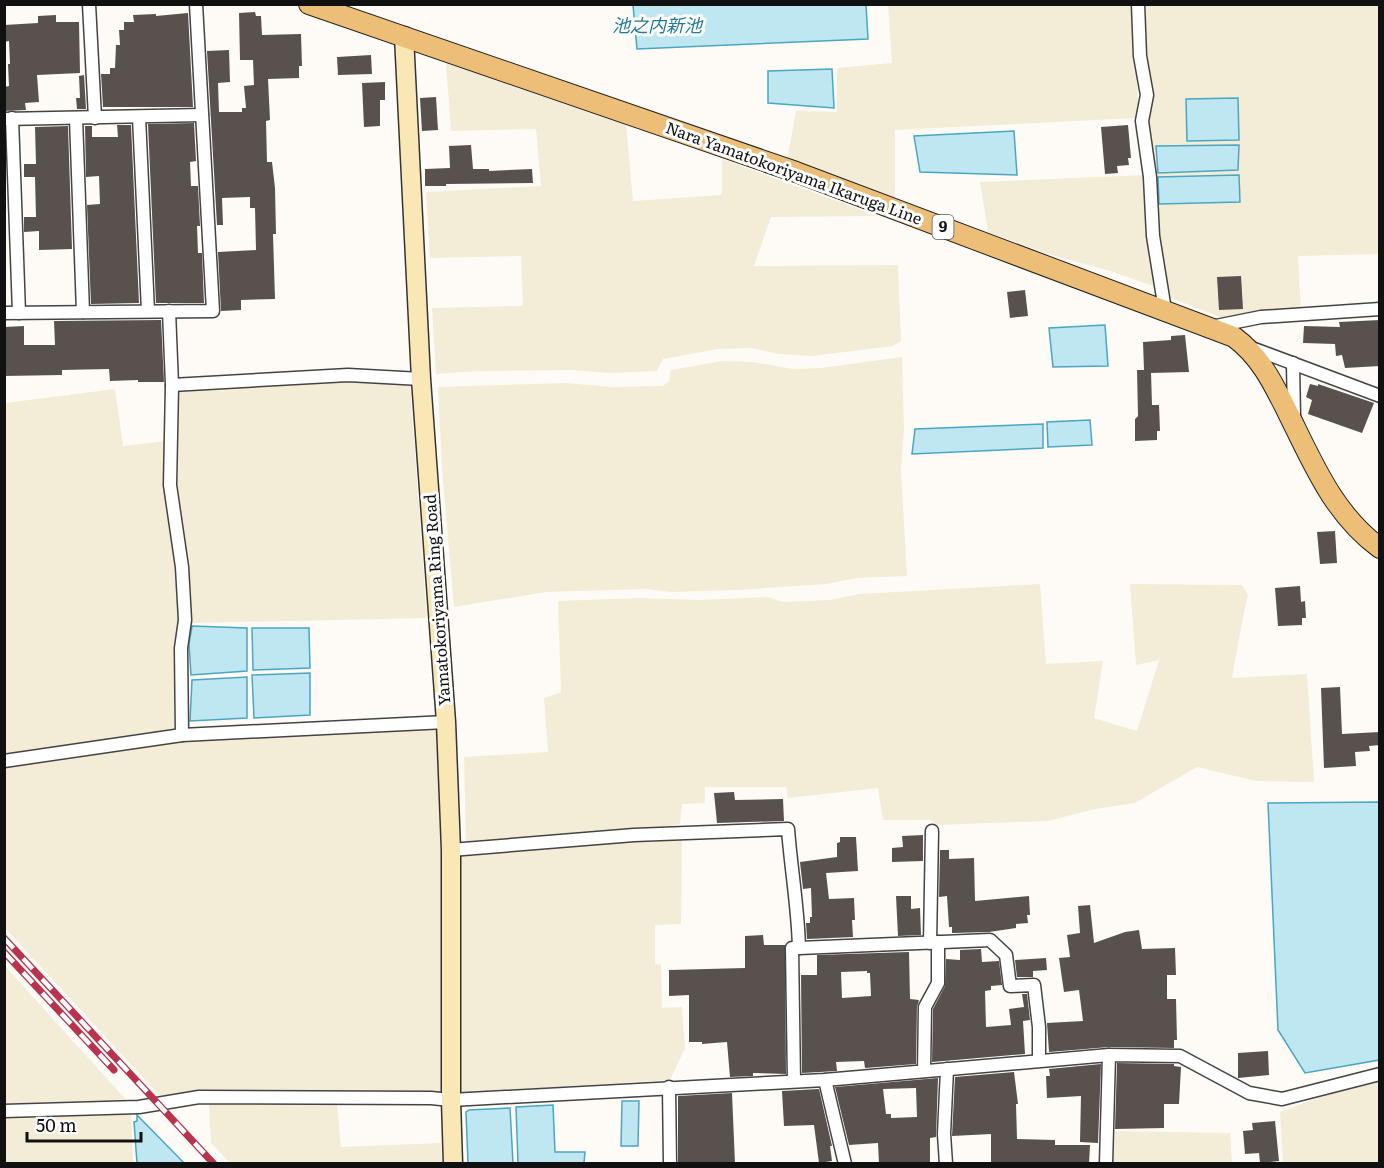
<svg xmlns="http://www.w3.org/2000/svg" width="1384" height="1168" viewBox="0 0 1384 1168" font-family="Literata,'Noto Sans JP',serif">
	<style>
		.farmland { fill: #f3ecd7 }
		.water { fill: #bee7f2; stroke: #4ba6c3; stroke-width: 1.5 }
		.building { fill: #59514e; fill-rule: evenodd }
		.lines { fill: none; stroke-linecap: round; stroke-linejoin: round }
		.minor-casing { stroke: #444; stroke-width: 15 }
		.secondary-casing { stroke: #333; stroke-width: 21 }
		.primary-casing { stroke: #222; stroke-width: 22 }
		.minor { stroke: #fff; stroke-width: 12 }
		.secondary { stroke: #f9e7b6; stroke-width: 18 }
		.primary { stroke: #edbe77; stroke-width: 20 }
		.rail-casing { stroke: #b7334e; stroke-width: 7 }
		.rail { stroke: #fff; stroke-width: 4.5; stroke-dasharray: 14; stroke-linecap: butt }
		.labels { text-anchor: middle; stroke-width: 6; stroke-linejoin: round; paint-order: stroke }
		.shield { fill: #fff; stroke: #585858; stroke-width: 1.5 }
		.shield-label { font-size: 15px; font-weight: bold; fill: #111 }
		.street-label { font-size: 16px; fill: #111; stroke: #fff }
		.water-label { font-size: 18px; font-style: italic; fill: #23799a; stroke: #fff }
	</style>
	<rect width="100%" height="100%" fill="#fefbf6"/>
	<g class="farmland">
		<path d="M888,5H1132L1133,55L1137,76L1138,105L1136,118L895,130V200L787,161L796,111L837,112V68L892,63Z"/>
		<path d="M1143,5H1379V254L1298,256L1301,309L1224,319L1169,297L1159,235L1156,176L1148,121L1153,95L1146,55Z"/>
		<path d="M446,63L555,98L626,124L633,201L722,195V159L878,216L771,217L754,266L898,265L901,341L893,346L812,356L778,354L753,348L718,349L663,359L657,371L609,373L573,370L478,371L436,374L432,308L523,306L521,256L430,258L426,192L541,186L536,129L451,131Z"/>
		<path d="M1144,175L1146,231L1156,287L1110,271L1048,254L988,232L980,182Z"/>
		<path d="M902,357L904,427L901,470L907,576L857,578L826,584L737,590L671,592L645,589L546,592L454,607L442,469L438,387L566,383L612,387L663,386L669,381L671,370L722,361L753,362L793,369L821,368Z"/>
		<path d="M343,380L410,384L427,618L190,623L175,484L177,389Z"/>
		<path d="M115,389L123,446L166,441L181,619L176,648L177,731L5,757V403Z"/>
		<path d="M1040,584L1046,664L1103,661L1094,718L1137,731L1159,660L1136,665L1130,584L1242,585L1248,595L1242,622L1232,678L1307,674L1314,782L1256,781L1197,767L1135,803L1095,809L1048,821L936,825L931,820H883L878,788L788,798L786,787H705V803L682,804L680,824L667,827L466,843L464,757L548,752L544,698L561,692L558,601L640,598L699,600L768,597L783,602L830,600L859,594Z"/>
		<path d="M439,729L444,851V1093L199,1090L160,1096L5,928V768L182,742Z"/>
		<path d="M682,840L681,924L655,925V965L661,964L662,1008L682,1007L685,1048L670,1080L458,1093V857L635,841Z"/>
		<path d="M5,966L129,1103L5,1104Z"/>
		<path d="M1379,1078V1163H1283L1280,1112L1359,1082Z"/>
		<path d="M209,1104H337L341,1147L441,1143L442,1163H230L211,1143Z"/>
		<path d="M131,1113L133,1163H5L4,1116Z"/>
		<path d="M1115,1131L1230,1133L1232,1163H1112Z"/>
	</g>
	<g class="water">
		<path d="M633,5H866L868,39L637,49Z"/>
		<path d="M832,69L834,108L768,103V71Z"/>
		<path d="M1238,98L1239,140L1187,141L1186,99Z"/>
		<path d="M1014,131L1017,175L920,172L914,136Z"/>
		<path d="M1239,145L1238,170L1158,173L1156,146Z"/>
		<path d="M1239,175L1240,202L1159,204L1158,177Z"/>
		<path d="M1105,325L1108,366L1053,367L1049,328Z"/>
		<path d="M1090,420L1092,445L1048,447L1047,422Z"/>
		<path d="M1043,424V448L912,454L915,429Z"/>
		<path d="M192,626L247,628V671L191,675L189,644Z"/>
		<path d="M252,628H309L310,668L253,670Z"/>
		<path d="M310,673V715L254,718L252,675Z"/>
		<path d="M247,677V718L190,721L192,680Z"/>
		<path d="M1379,802V1060L1305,1073L1278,1030L1268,803Z"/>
		<path d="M622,1101H639L638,1146H621Z"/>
		<path d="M553,1105L555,1152H585L584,1163H518L516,1107Z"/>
		<path d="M510,1108L513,1163H468L466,1112L469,1110Z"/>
		<path d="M137,1115L184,1163H137L134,1122L137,1121Z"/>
	</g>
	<g class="building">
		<path d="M255,12L256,16H261L262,35L301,34L302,66H299V78L268,79L270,120L266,121L267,162H272L275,188L276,234H273L275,299L241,300V310L221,311L218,252L256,250L255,208H250V197L222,198L223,225H217L207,51L229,50L230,82L218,83L219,112H242V108H246L244,86L254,85L253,60H240L239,13Z"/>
		<path d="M188,13L193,107H103L101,74H110V68H115L116,45H120L119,30H124V22H134L133,15L156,14V16Z"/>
		<path d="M56,15V22H79L80,73L37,75L39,102L25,103L26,110L4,111V87L9,86L8,64H10L9,41L4,42V25L38,23V16Z"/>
		<path d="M371,55L372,74L338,75L337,57Z"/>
		<path d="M84,75L86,109H77L76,98H80L79,76Z"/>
		<path d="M385,82V100H380V126L364,127L362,83Z"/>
		<path d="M436,97L438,130L422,131L420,98Z"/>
		<path d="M194,123L196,161L190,162L191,186H198L200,226H197L198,253H202L204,303H156L148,124Z"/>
		<path d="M117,125H131L139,303L91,304L87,205L100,204L99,176L86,177L85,126H92V137H118Z"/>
		<path d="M1128,125L1131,158H1128L1129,165L1117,166L1118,173L1105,174L1101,127Z"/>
		<path d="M68,126L72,249L39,250V231L24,232V217H36L35,177H24V164H36L35,127Z"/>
		<path d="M471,145L473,169H489V171L532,169L533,183L446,184V186H425V169L450,168L449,146Z"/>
		<path d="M1241,276L1243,309L1219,310L1217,277Z"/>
		<path d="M1025,290L1028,316L1010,318L1007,292Z"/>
		<path d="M161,320L164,382H138V380L110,381L109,369L62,370V375L4,376V327L24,326V345H55L54,321Z"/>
		<path d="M1380,320V366L1345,368L1342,355L1336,356L1335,344L1303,343L1304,326L1340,327L1339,322Z"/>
		<path d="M1185,335L1189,372L1151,373L1152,405H1159L1160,431H1157V440L1135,441V419L1138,416L1137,370H1144L1143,342L1171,340V336Z"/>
		<path d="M1310,384L1318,386V384L1374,403L1362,433L1308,414L1312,400L1306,397Z"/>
		<path d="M1335,531L1337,563L1320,564L1317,532Z"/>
		<path d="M1300,586L1301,602L1305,601L1306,618H1302V625L1278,626L1275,588Z"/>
		<path d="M1340,687L1342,734L1380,732V745L1369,746L1370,751L1355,752L1356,766L1324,768L1321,688Z"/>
		<path d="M734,792L735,800L783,799L784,821L717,823L714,793Z"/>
		<path d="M923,835V861L892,862V848L903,847L902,836Z"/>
		<path d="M840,837H856L858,871L826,873L829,899L854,898L855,920H852L853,937L807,939L806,923H810V917H812L811,888L803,889L800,862L837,857V843L840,842Z"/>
		<path d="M940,850H949V859L974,858L975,901L1029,896L1030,915H1027L1028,923L1016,924V928L989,932L952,933V927H949L947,896L939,897Z"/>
		<path d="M896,896H911V909L920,908L921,935L898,936Z"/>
		<path d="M1090,905L1094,943L1125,932L1139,930L1142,949L1175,948L1176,975H1167V999H1176L1177,1040H1174V1048L1109,1047L1049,1052L1047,1023L1083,1021L1079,990L1064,992L1059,958L1070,957L1067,935L1080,933L1078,906Z"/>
		<path d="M763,935L764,945H785L786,1074L753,1073V1076L730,1077L727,1042L702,1044V1042H689V995L669,996V970L745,968V936Z"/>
		<path d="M981,949L982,962L999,961L1002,985L991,986V990L985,991L986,1027L1011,1025L1009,1009L1024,1007L1022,994H1027L1030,1020L1023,1021L1025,1054L932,1062L933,1009L945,986L946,959L960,960V950Z"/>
		<path d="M909,952L910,999L919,1000L917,1007L916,1064L865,1068L864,1061L836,1062L837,1071L802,1073L801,975H817V955ZM867,971V973H870L871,996L842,998L841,972Z"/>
		<path d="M1046,958L1047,970L1033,971V977H1017L1015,960Z"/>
		<path d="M1268,1051L1269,1075L1238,1078V1053Z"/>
		<path d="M1117,1063L1174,1064V1066L1181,1067L1179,1104H1164V1128L1115,1129Z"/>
		<path d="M1101,1064L1098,1143L1080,1142L1081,1096L1047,1098L1046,1076H1050L1049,1069Z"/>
		<path d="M1014,1072L1018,1104H1016L1017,1139L1055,1140V1145H1090L1089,1164H1064V1162L991,1164V1134L952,1136L955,1077Z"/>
		<path d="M938,1078L936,1137L930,1138V1164H879L878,1143L849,1145L835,1087ZM916,1088L917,1117L891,1118V1114H886L883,1089Z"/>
		<path d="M819,1089L832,1146H830L832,1161L819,1163L814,1125L784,1126L782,1091Z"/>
		<path d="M732,1093L735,1164H678V1096Z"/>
		<path d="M1275,1121L1279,1161L1260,1163L1259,1153L1245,1154L1243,1131L1253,1130L1252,1123Z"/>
	</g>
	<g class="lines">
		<g class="minor-casing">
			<g id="minor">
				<path d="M89,4L95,118"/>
				<path d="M1138,4L1140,56L1147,95L1142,121L1150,177L1153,236L1165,310"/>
				<path d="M139,117L148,311"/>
				<path d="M12,118L19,313"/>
				<path d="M76,118L83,312"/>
				<path d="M4,119L202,115"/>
				<path d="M169,311L172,385L170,485L182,567L185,620L181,648L182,735"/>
				<path d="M4,313L213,311L196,4"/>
				<path d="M1211,327L1261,317L1380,309"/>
				<path d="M1249,347L1380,396"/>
				<path d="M1293,363L1294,419"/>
				<path d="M172,385L348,375L421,379"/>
				<path d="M4,761L182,735L446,722"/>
				<path d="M451,850L634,835L788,829C791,869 798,907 799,948L990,940L1006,955L1010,986L1034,985L1039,1027V1060"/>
				<path d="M930,943L932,831"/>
				<path d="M924,1071L925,1007L938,983V942"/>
				<path d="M825,1080L845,1164"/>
				<path d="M794,1081L792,948H799"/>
				<path d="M669,1087L670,1164"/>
				<path d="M4,1111L139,1107L199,1097L431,1098L451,1100L825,1080L1109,1055L1180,1056L1249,1093L1282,1099L1380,1074"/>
				<path d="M946,1164L944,1134L947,1069"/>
				<path d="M1106,1164L1109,1055"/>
			</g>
		</g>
		<g class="secondary-casing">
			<path id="secondary" d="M404,36L421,379L446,722L451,850V1100L453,1164"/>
		</g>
		<g class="primary-casing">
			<path id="primary" d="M309,4L796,172L1234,337C1260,356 1273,383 1287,411C1312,461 1333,514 1380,548"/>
		</g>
		<use href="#minor" class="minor"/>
		<use href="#secondary" class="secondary"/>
		<use href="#primary" class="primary"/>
		<g class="rail-casing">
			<g id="rail">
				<path d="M4,938L214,1164"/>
				<path d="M4,952L114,1070"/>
			</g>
		</g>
		<use href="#rail" class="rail"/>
	</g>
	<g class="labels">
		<rect class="shield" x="932.5" y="215" width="21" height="24" rx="4.5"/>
		<g class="shield-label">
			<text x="943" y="232">9</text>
		</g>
		<g class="street-label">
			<text transform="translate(794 173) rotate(20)" y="6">Nara Yamatokoriyama Ikaruga Line</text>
			<text transform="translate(437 600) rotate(-94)" y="6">Yamatokoriyama Ring Road</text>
		</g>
		<g class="water-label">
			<text x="657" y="32">池之内新池</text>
		</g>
	</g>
	<rect width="1384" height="1168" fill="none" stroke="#111111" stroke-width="12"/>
	<path d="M27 1132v9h114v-9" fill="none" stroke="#111111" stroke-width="3"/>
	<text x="36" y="1132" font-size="18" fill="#111111" stroke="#ffffff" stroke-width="4.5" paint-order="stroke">50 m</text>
</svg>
